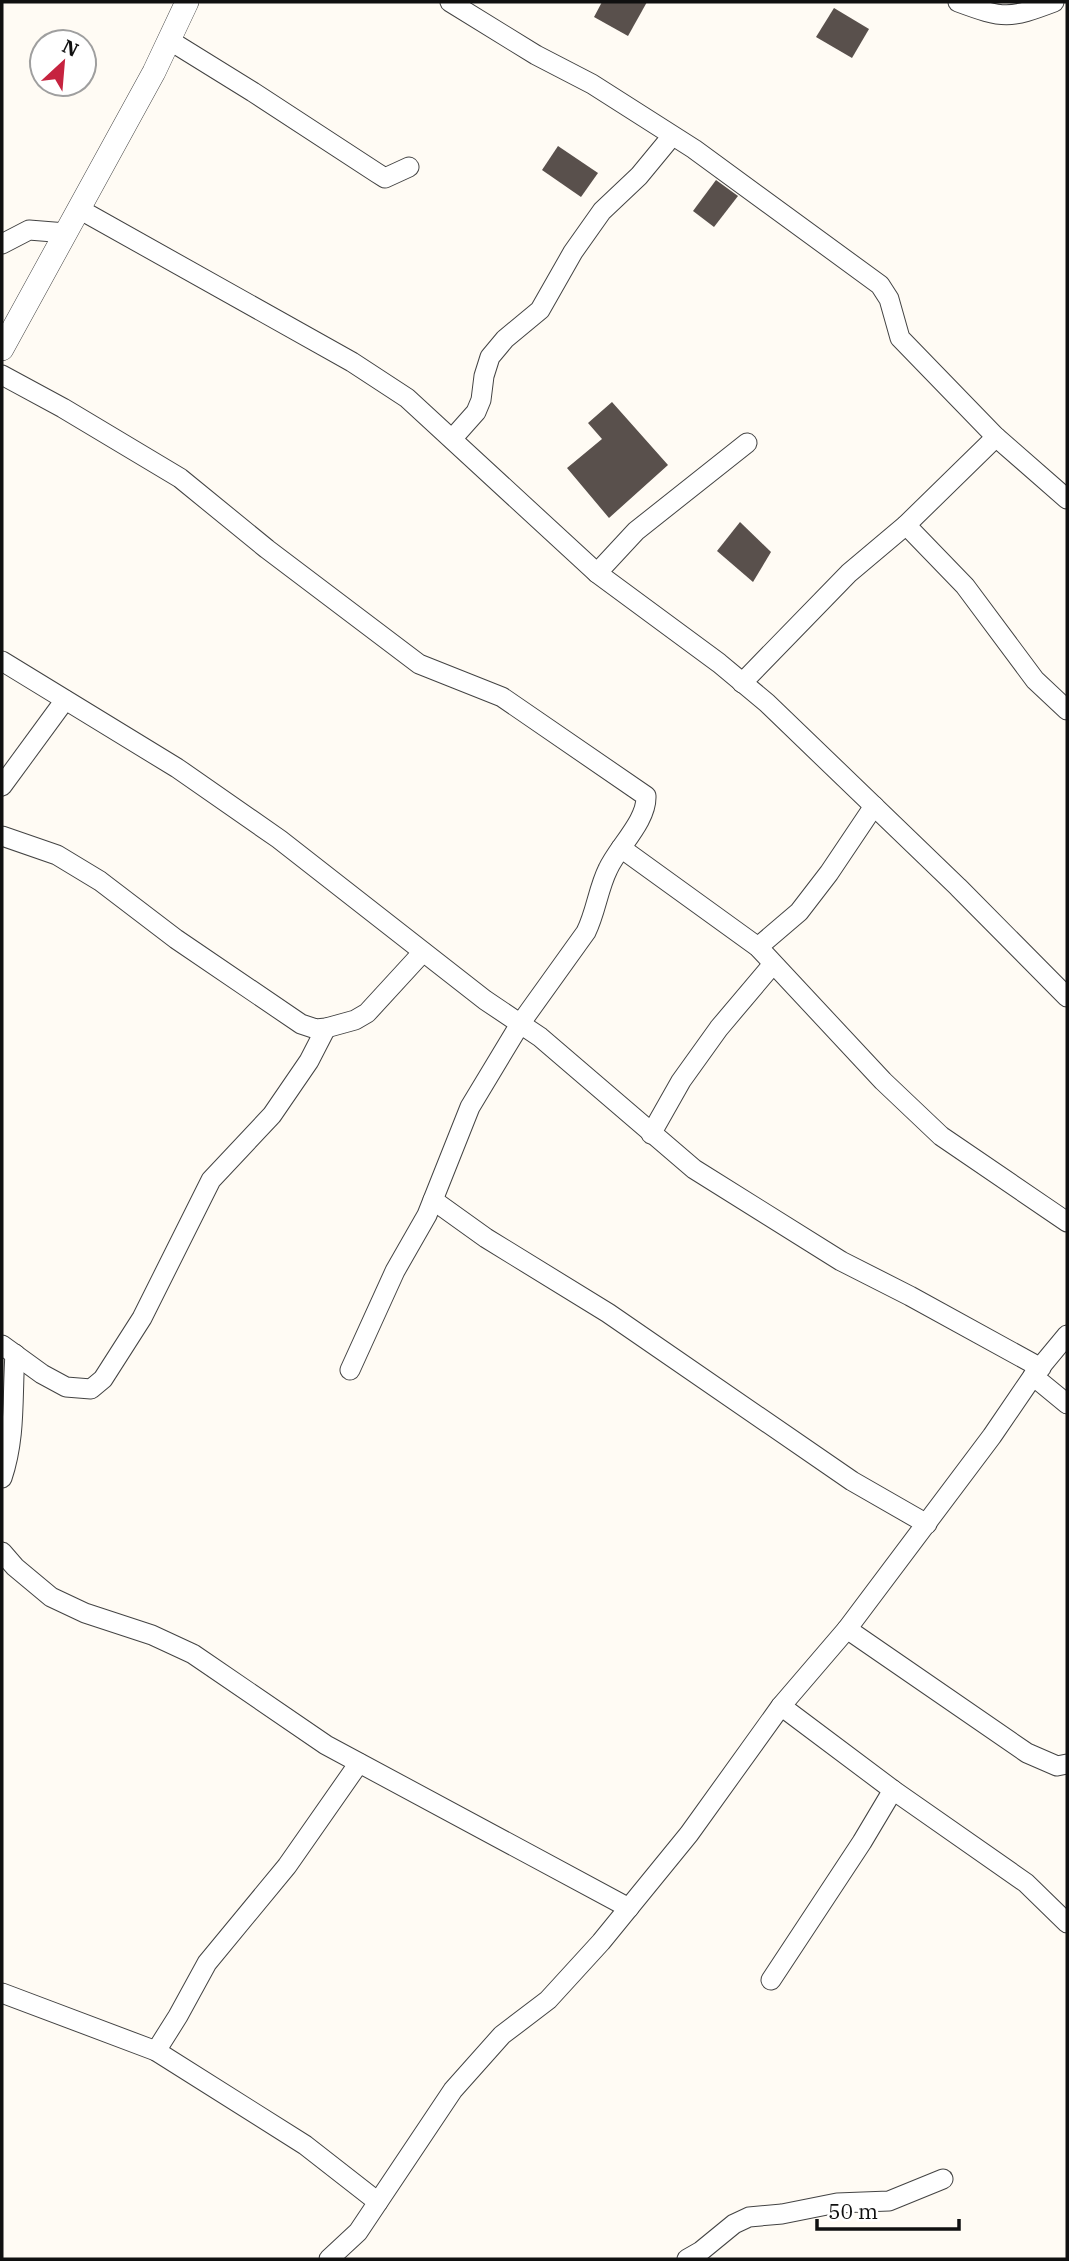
<svg xmlns="http://www.w3.org/2000/svg" width="1069" height="2261" viewBox="0 0 1069 2261" font-family="'IBM Plex Serif',serif">
	<style>
		.building { fill: #59504c }
		.lines { fill: none; stroke-linecap: round; stroke-linejoin: round }
		.minor-casing { stroke: #434343; stroke-width: 21 }
		.tertiary-casing { stroke: #434343; stroke-width: 24 }
		.minor { stroke: #fff; stroke-width: 19 }
		.tertiary { stroke: #fff; stroke-width: 23 }
	</style>
	<rect width="100%" height="100%" fill="#fffbf4"/>
	<g class="building">
		<path d="M602,2H647L628,36L594,17Z"/>
		<path d="M834,8L869,29L852,58L816,37Z"/>
		<path d="M558,146L598,173L581,197L542,170Z"/>
		<path d="M716,180L738,196L714,227L693,211Z"/>
		<path d="M612,402L668,465L609,518L567,468L602,439L588,423Z"/>
		<path d="M740,522L771,552L753,582L717,551Z"/>
	</g>
	<g class="lines">
		<g class="minor-casing">
			<g id="minor">
				<path d="M450,2L536,55L592,84L694,149L880,285L889,299L900,338L996,437L1067,499"/>
				<path d="M958,2C1004,19 1009,19 1054,2"/>
				<path d="M169,40L253,92L377,173L385,178L409,167"/>
				<path d="M79,209L352,362L407,398L597,573L719,663L767,703L958,887L1067,997"/>
				<path d="M2,244L29,230L66,233"/>
				<path d="M2,375L63,408L180,478L267,549L419,664L502,697L646,796C647,821 618,847 608,869C598,889 596,912 586,932L520,1024L470,1107L427,1215L395,1271L350,1370"/>
				<path d="M452,439L476,412L481,400L484,376L490,357L505,339L540,310L573,252L602,211L639,176L672,136"/>
				<path d="M906,525L965,586L1035,680L1067,710"/>
				<path d="M597,573L636,531L747,443"/>
				<path d="M2,661L177,768L279,839L485,1000L540,1037L694,1169L841,1261L910,1296L1041,1368"/>
				<path d="M742,683L849,573L906,525L996,437"/>
				<path d="M2,786L65,700"/>
				<path d="M2,836L57,855L100,881L176,939L301,1024L316,1029L326,1028L355,1020L367,1013L423,952"/>
				<path d="M621,848L758,947L883,1081L941,1136L1067,1222"/>
				<path d="M758,947L799,912L829,873L874,806"/>
				<path d="M651,1134L681,1081L719,1028L773,964"/>
				<path d="M433,1200L486,1238L608,1313L852,1481L927,1524"/>
				<path d="M2,1345L42,1374L66,1387L91,1389L103,1379L142,1318L211,1180L272,1115L309,1061L326,1028"/>
				<path d="M1033,1376L1067,1404"/>
				<path d="M2,1478C16,1437 12,1396 15,1354"/>
				<path d="M2,1552L15,1567L51,1597L85,1613L152,1635L193,1654L326,1745L629,1908"/>
				<path d="M847,1629L1027,1753L1057,1766L1067,1764"/>
				<path d="M781,1706L893,1790L1026,1883L1067,1923"/>
				<path d="M771,1980L862,1842L893,1790"/>
				<path d="M2,1993L156,2051L305,2145L378,2202"/>
				<path d="M156,2051L178,2016L207,1963L287,1866L359,1763"/>
				<path d="M329,2259L358,2232L453,2090L502,2035L548,2000L601,1942L689,1834L781,1706L847,1629L992,1436L1033,1376L1067,1335"/>
				<path d="M687,2259L701,2251L734,2224L749,2217L782,2214L837,2203L889,2201L943,2179"/>
			</g>
		</g>
		<g class="tertiary-casing">
			<path id="tertiary" d="M2,349L154,72L187,2"/>
		</g>
		<use href="#minor" class="minor"/>
		<use href="#tertiary" class="tertiary"/>
	</g>
	<rect width="1069" height="2261" fill="none" stroke="#101010" stroke-width="7"/>
	<g transform="translate(63 63) rotate(26)"><circle r="33" fill="#ffffff" stroke="#9f9f9f" stroke-width="2"/>
	<path d="M0-5L12 26L0 18L-12 26Z" fill="#c6233f"/>
	<text y="-10" font-size="19" font-weight="bold" text-anchor="middle" fill="#101010">N</text>
	</g>
	<path d="M817 2219v10h142v-10" fill="none" stroke="#101010" stroke-width="3.5"/>
	<text x="828" y="2219" font-size="21" fill="#101010" stroke="#ffffff" stroke-width="5" paint-order="stroke">50 m</text>
</svg>
